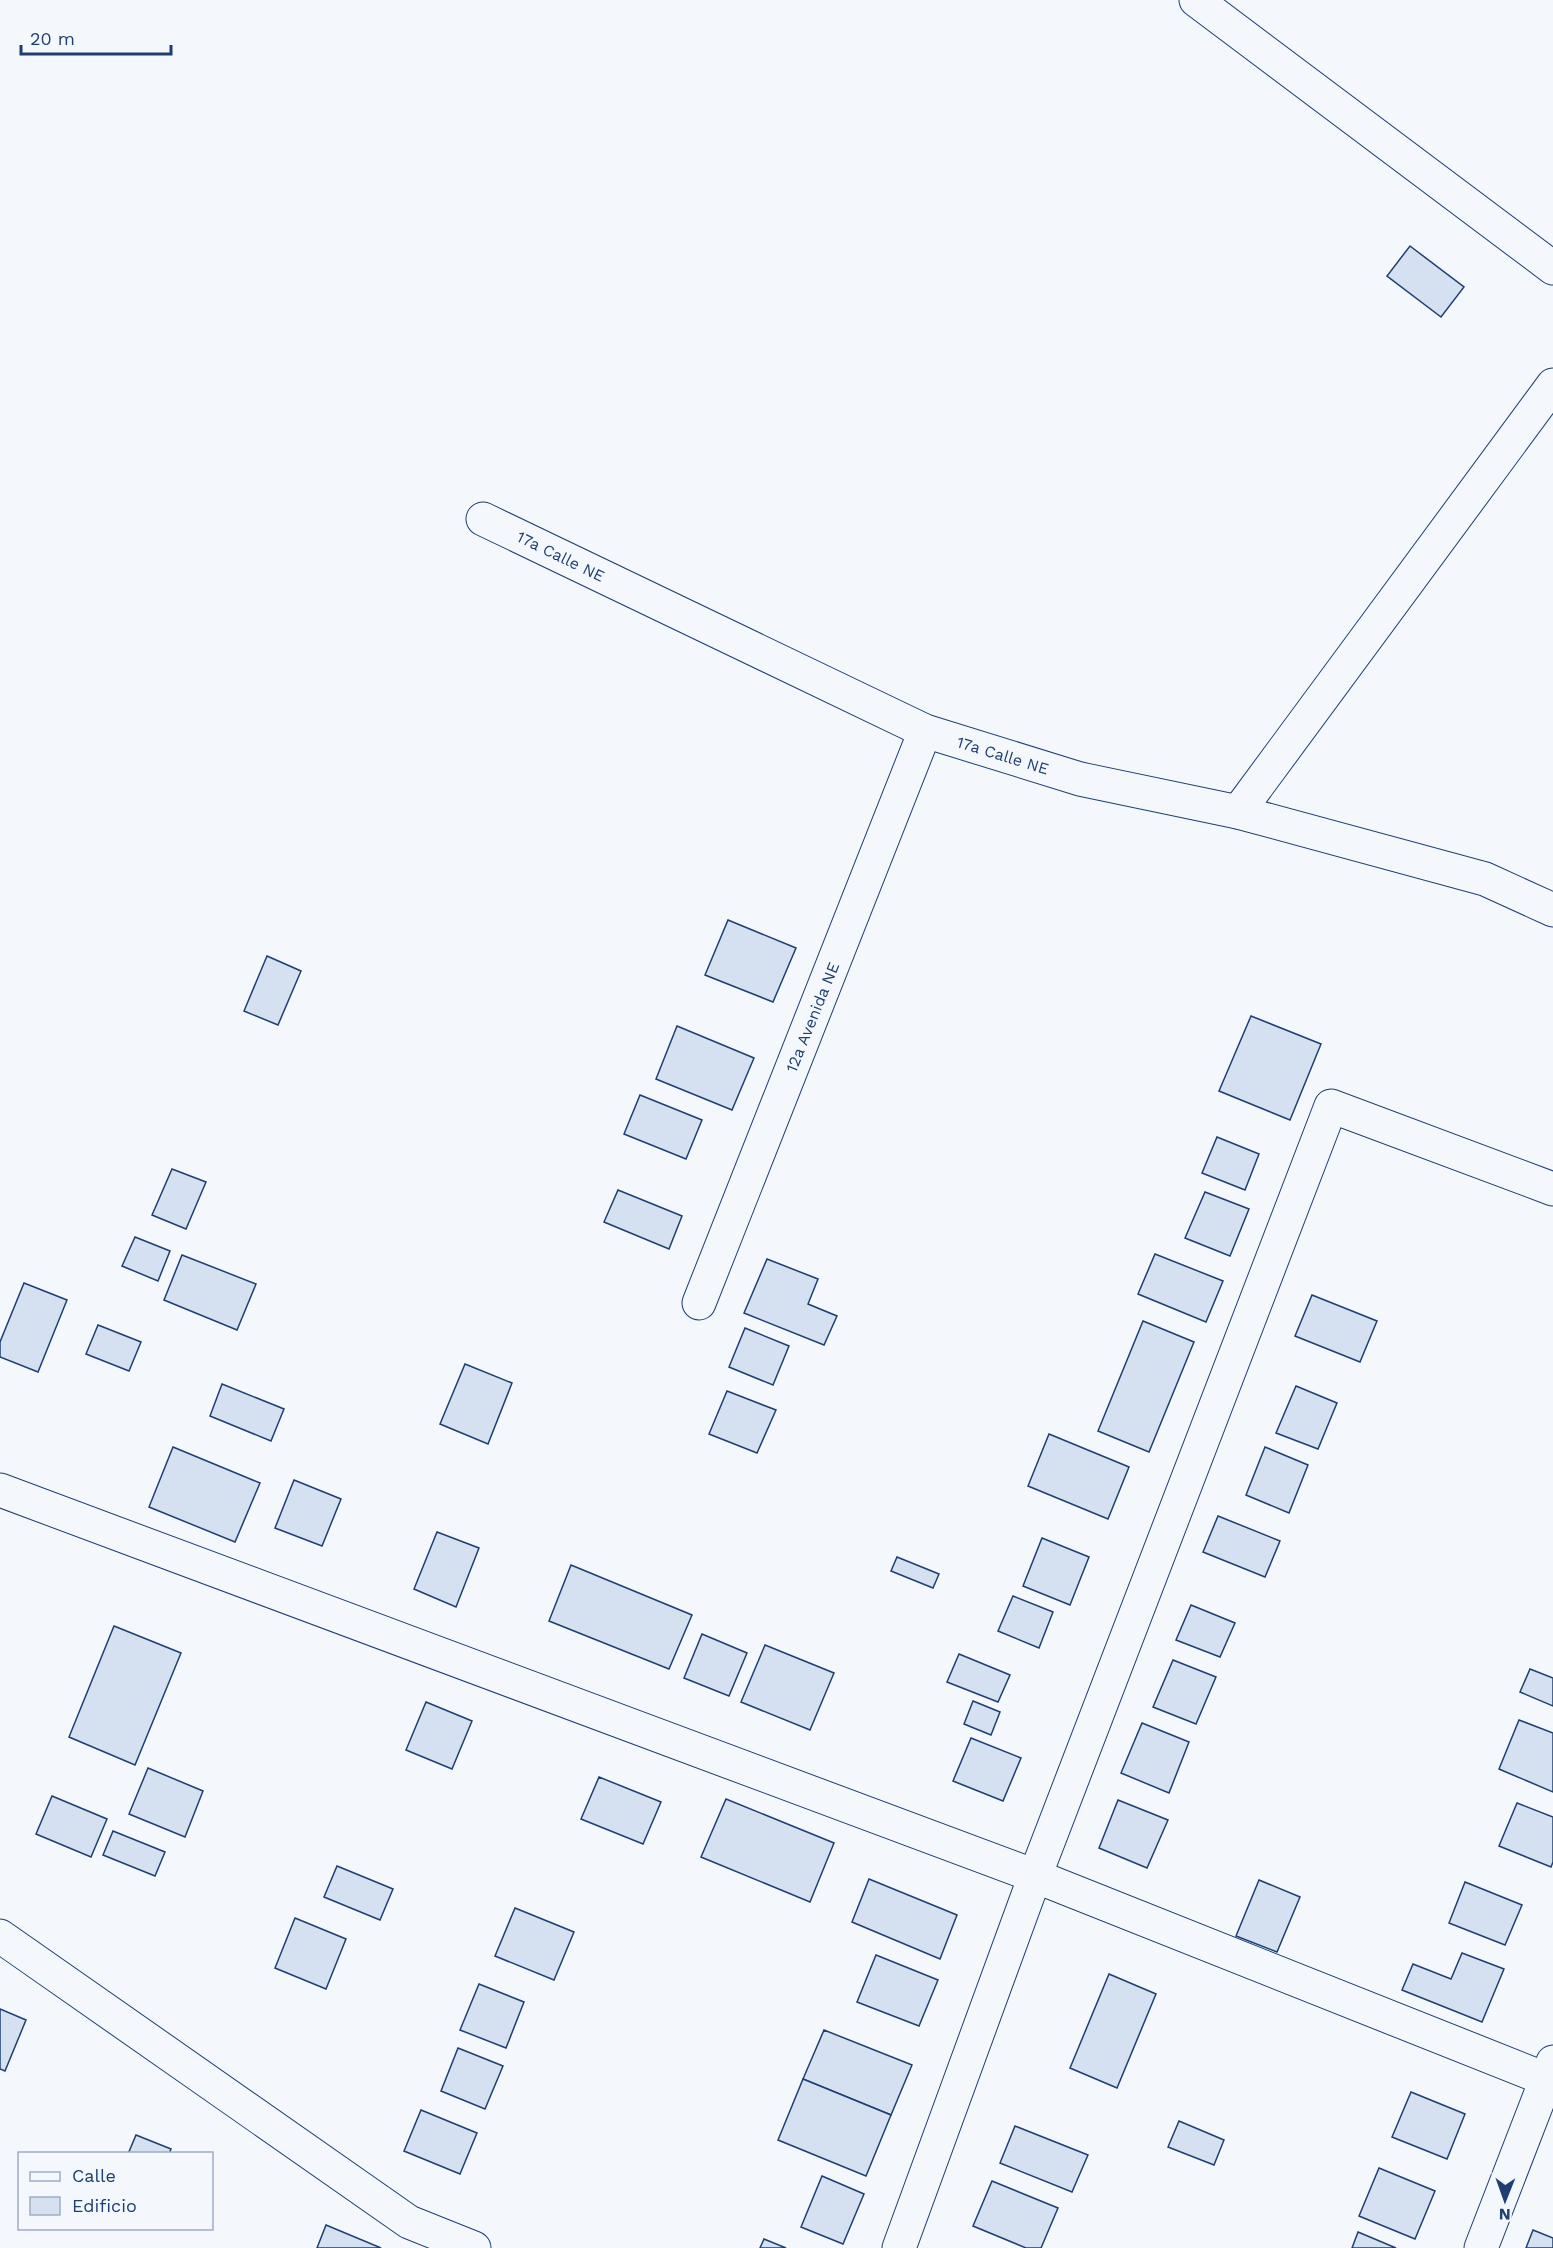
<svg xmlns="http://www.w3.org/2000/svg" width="1553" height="2248" viewBox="0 0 1553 2248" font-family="'Work Sans',sans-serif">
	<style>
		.building { fill: #d5e0f0; stroke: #1d3f73; stroke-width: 1.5 }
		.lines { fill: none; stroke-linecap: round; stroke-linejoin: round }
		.street-casing { stroke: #1d3f73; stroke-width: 35 }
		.street { stroke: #f4f7fb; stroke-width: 33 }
		.labels { text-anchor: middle; stroke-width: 4.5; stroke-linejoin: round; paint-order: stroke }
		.street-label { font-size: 16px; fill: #1d3f73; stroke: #f4f7fb }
	</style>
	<rect width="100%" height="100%" fill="#f4f7fb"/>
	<g class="building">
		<path d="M1410,246L1464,287L1441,317L1387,276Z"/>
		<path d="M728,920L796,948L773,1002L705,975Z"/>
		<path d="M267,956L301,971L278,1025L244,1011Z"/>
		<path d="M1251,1016L1321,1044L1290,1120L1219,1091Z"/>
		<path d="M677,1026L754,1058L732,1110L656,1079Z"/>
		<path d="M640,1095L702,1120L686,1159L624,1134Z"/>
		<path d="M1217,1137L1259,1154L1245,1190L1202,1173Z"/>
		<path d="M172,1169L206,1182L186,1229L152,1215Z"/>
		<path d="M618,1190L682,1216L669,1249L604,1222Z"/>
		<path d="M1205,1192L1249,1209L1230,1256L1185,1238Z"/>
		<path d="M135,1237L170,1251L158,1281L122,1266Z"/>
		<path d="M1155,1254L1223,1281L1206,1322L1138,1294Z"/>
		<path d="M182,1255L256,1284L237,1330L164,1300Z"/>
		<path d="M767,1259L818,1279L808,1304L837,1316L824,1345L744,1313Z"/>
		<path d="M24,1283L67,1300L38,1372L0,1357V1342Z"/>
		<path d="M1312,1295L1377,1321L1360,1362L1295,1336Z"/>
		<path d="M1143,1321L1194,1342L1149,1452L1098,1431Z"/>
		<path d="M98,1325L141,1342L129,1371L86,1354Z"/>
		<path d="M745,1328L789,1346L773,1385L729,1367Z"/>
		<path d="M465,1364L512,1383L488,1444L440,1424Z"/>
		<path d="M222,1384L284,1409L271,1441L210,1416Z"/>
		<path d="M1296,1386L1337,1403L1318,1449L1276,1433Z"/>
		<path d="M727,1391L776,1410L757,1453L709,1434Z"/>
		<path d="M1049,1434L1129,1467L1108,1519L1028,1486Z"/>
		<path d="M173,1447L260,1483L235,1542L149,1507Z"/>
		<path d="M1265,1447L1308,1465L1289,1513L1246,1495Z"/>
		<path d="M294,1480L341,1499L322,1546L275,1528Z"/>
		<path d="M1218,1516L1280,1541L1265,1577L1203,1552Z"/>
		<path d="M437,1532L479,1548L456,1607L414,1589Z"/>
		<path d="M1042,1538L1089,1557L1070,1605L1023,1586Z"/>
		<path d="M897,1557L939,1574L933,1588L891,1571Z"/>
		<path d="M571,1565L692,1615L669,1669L549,1621Z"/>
		<path d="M1013,1596L1053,1612L1039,1648L998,1631Z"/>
		<path d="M1191,1605L1235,1623L1220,1657L1176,1640Z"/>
		<path d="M114,1626L181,1653L135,1765L69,1737Z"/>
		<path d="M702,1634L747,1653L729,1696L684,1678Z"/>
		<path d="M765,1645L834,1673L810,1730L741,1702Z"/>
		<path d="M959,1654L1010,1675L998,1702L947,1682Z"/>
		<path d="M1173,1660L1216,1677L1196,1724L1153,1707Z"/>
		<path d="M1530,1669L1553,1678V1706L1520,1692Z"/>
		<path d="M973,1701L1000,1712L991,1735L964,1724Z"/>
		<path d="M426,1702L472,1721L452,1769L406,1750Z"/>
		<path d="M1519,1720L1553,1733V1792L1499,1769Z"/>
		<path d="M1142,1723L1189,1742L1169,1793L1121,1773Z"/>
		<path d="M971,1738L1021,1758L1003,1801L953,1781Z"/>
		<path d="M148,1768L203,1791L185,1837L129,1814Z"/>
		<path d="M599,1777L661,1802L643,1844L581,1819Z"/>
		<path d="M52,1796L107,1819L91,1857L36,1834Z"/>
		<path d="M726,1799L834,1843L810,1902L701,1857Z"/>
		<path d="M1118,1800L1168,1820L1147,1868L1099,1848Z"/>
		<path d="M1517,1803L1553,1817V1862L1551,1867L1499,1846Z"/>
		<path d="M113,1831L165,1852L155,1876L103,1855Z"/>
		<path d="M337,1866L393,1889L380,1920L324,1897Z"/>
		<path d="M869,1879L957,1915L940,1959L852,1922Z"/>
		<path d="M1259,1880L1300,1897L1277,1952L1236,1936Z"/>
		<path d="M1465,1882L1522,1905L1505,1945L1449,1923Z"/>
		<path d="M515,1908L574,1932L554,1980L495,1956Z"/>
		<path d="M295,1918L346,1939L326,1989L275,1968Z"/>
		<path d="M1462,1953L1504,1969L1482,2022L1402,1990L1413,1964L1451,1979Z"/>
		<path d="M876,1955L938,1980L919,2026L857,2002Z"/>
		<path d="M1109,1974L1156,1994L1117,2088L1070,2068Z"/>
		<path d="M479,1984L524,2002L506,2048L460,2030Z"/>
		<path d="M0,2009L26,2020L5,2071L0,2069Z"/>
		<path d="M824,2030L912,2065L891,2115L803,2079Z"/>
		<path d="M458,2048L503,2066L485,2109L441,2091Z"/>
		<path d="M803,2079L891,2115L866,2176L778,2140Z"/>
		<path d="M1411,2092L1465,2114L1447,2159L1392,2137Z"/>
		<path d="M421,2110L477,2133L460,2174L404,2151Z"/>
		<path d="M1179,2121L1224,2140L1214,2165L1168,2147Z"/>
		<path d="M1015,2126L1088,2155L1072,2192L1000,2163Z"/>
		<path d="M136,2135L171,2149L169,2154H128Z"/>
		<path d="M1379,2168L1435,2191L1415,2239L1359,2216Z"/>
		<path d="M822,2176L864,2194L843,2244L801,2227Z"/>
		<path d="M992,2181L1058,2208L1041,2248H1026L973,2226Z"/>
		<path d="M326,2225L381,2248H317Z"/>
		<path d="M1533,2230L1553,2238V2248H1526Z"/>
		<path d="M1358,2232L1396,2248H1352Z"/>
		<path d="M764,2239L786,2248H760Z"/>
	</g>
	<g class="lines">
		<g class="street-casing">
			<g id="street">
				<path d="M1196,0L1553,268"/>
				<path d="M483,519L925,731L1080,779L1238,812L1485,879L1553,910"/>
				<path d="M1238,812L1553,385"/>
				<path d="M699,1303L925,731"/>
				<path d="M0,1490L1035,1876L1553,2082"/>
				<path d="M0,1936L409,2222L474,2248"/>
				<path d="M899,2248L1035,1876L1331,1106L1553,1189"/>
				<path d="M1481,2248L1553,2062"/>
			</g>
		</g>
		<use href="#street" class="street"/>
	</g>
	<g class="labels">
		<g class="street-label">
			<text transform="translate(561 556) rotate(26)" y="6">17a Calle NE</text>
			<text transform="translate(1003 755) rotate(17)" y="6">17a Calle NE</text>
			<text transform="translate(812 1017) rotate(-68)" y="6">12a Avenida NE</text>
		</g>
	</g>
	<rect x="18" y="2152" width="195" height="78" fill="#f4f7fb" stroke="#9eadc5" stroke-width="1.5"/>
	<rect x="30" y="2172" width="30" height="9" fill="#f4f7fb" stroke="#9eadc5" stroke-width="1.5"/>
	<text x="72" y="2182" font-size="18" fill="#1d3f73">Calle</text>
	<rect x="30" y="2197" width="30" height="18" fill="#d5e0f0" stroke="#9eadc5" stroke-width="1.5"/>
	<text x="72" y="2212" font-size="18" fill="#1d3f73">Edificio</text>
	<g transform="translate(1505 2200) rotate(181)" stroke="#f4f7fb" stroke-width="4.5" paint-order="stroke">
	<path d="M0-4.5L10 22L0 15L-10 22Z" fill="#1d3f73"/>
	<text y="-9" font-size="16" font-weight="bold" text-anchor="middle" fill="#1d3f73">N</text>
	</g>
	<path d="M21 45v9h150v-9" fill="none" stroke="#1d3f73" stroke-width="3"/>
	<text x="30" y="45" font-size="18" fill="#1d3f73" stroke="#f4f7fb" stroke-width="4.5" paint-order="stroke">20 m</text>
</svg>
